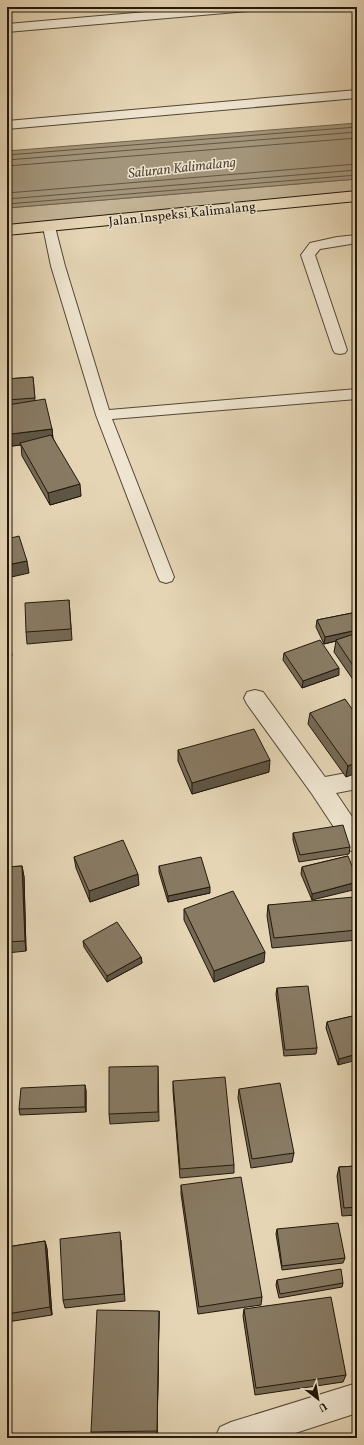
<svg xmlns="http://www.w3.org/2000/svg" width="364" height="1445" viewBox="0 0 364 1445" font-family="Vollkorn,serif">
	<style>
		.green { fill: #c4b598; stroke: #746651 }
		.water { fill: #a3957b; stroke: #70634e }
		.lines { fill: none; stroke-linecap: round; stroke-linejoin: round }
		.shore { stroke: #635642; stroke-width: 1 }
		.lane-casing { stroke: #544735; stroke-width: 2 }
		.street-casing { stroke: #544735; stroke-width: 2 }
		.primary-casing { stroke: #23180a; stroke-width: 2 }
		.lane { fill: #eee4cf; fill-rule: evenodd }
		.street { fill: #eee4cf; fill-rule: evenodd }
		.primary { fill: #e5d5b5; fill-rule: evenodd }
		.wall { fill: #756955; stroke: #23180a }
		.shaded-wall { fill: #5f5545; stroke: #23180a }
		.building { fill: #887a63; stroke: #23180a }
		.labels { text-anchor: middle; stroke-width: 3; stroke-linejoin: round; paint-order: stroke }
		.far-street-label { font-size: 13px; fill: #23180a; stroke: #eee4cf }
		.far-water-label { font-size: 14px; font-style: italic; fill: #564a37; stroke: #eee4cf }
	</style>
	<rect width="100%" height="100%" fill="#e5d5b5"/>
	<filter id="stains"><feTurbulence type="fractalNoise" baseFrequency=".005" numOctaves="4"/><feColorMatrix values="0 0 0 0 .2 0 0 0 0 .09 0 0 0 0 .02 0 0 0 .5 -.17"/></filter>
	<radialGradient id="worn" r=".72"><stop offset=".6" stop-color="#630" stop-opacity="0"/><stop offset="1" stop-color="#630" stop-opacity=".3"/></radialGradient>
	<path class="green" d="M357,179V196L7,230V208Z"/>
	<path class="water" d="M357,123V179L7,208V151Z"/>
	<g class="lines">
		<g class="shore">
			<path d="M7,155L357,127"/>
			<path d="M7,160L357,132"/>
			<path d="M7,166L357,138"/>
			<path d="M7,193L357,164"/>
			<path d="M7,199L357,170"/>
			<path d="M7,204L357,175"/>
		</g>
		<g class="lane-casing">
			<g id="lane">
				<path d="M49,223L54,224L55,227L65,266L109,410L357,389V399L112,419L174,577L172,581L166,583L160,581L158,577L96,415L51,266L43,227L44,224Z"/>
				<path d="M357,235V243L320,249L315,255L347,350L345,353L340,354L335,353L333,350L301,255L310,243L337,237Z"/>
			</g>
		</g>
		<g class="street-casing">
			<g id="street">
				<path d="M204,7H254L253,10L248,11L7,32V24Z"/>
				<path d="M357,90V98L7,129V121Z"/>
				<path d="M255,690L263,692L325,777L357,771V789L336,793L357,824V853L349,850L312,794L247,704L244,698L247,692Z"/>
				<path d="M357,1383V1413L280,1438H215L220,1427L231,1422Z"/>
			</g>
		</g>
		<g class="primary-casing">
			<path id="primary" d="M357,191V201L7,235V225Z"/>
		</g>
		<use href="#lane" class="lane"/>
		<use href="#street" class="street"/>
		<use href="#primary" class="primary"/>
	</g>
	<g class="wall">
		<path d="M33,377L35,401L52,429L53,438L81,496L50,505L22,456L21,445L12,446L7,423V379Z"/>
		<path d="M69,600L72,640L27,644L26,632Z"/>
		<path d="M357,612V681H354L334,652L336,641L324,644L316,627L317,620Z"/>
		<path d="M284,653L339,675L302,688L283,660Z"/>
		<path d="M310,713L357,716L346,777L308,724Z"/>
		<path d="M178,750L269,772L192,794L178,761Z"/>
		<path d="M293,833L350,847L349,854L299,862L293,840Z"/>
		<path d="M348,856L312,900L301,874L302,867Z"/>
		<path d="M74,857L139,885L90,902L76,868Z"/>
		<path d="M22,866L24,877L26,951L7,953V867Z"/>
		<path d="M159,866L210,893L168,902L159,872Z"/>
		<path d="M268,905L357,912V940L272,948L267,916Z"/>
		<path d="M184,909L264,962L214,982L184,920Z"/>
		<path d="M83,941L141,957L142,963L107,982L84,947Z"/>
		<path d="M277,988L317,1048L316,1054L284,1056L276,994Z"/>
		<path d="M357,1015L338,1065L326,1028L327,1022Z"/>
		<path d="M158,1066L159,1121L110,1124L109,1114Z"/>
		<path d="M173,1081L234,1165V1173L180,1178L173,1091Z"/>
		<path d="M85,1085L86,1091V1112L20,1115L19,1109Z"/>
		<path d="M239,1089L294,1153L292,1162L251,1168L238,1098Z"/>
		<path d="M357,1166V1215L342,1216L337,1176L339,1167Z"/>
		<path d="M181,1185L262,1297L261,1305L198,1314L181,1194Z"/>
		<path d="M356,1221H357V1244L355,1226Z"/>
		<path d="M277,1229L345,1258L343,1263L282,1270L276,1234Z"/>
		<path d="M121,1240L125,1301L65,1308L63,1300Z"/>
		<path d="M45,1241L47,1249L52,1315L7,1322V1247Z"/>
		<path d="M277,1280L343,1283L342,1287L279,1298L276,1285Z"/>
		<path d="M244,1309L346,1375L343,1382L255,1395L243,1316Z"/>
		<path d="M159,1311L157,1437L93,1438L91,1432Z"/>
	</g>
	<g class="shaded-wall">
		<path d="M52,429L53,441L20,443L21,445L12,446L11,434Z"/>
		<path d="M80,484L81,496L50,505L48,493Z"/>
		<path d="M27,561L29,573L7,578V565Z"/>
		<path d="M357,630V637L336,640V641L324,644L325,637Z"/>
		<path d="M10,644L12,656L7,657V645Z"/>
		<path d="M339,668V675L302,688L303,681Z"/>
		<path d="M357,669V681H354L356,670Z"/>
		<path d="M270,760L269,772L192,794V783Z"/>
		<path d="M357,762V773L346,777L348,766Z"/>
		<path d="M22,866L24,877L26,951L25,941Z"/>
		<path d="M138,874L139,885L90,902L89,891Z"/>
		<path d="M357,882V889L312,900V894Z"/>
		<path d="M210,887V893L168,902V896Z"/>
		<path d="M265,952L264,962L214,982V971Z"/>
		<path d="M141,957L142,963L107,982V976Z"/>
		<path d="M357,1054V1060L338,1065L339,1059Z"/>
		<path d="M85,1085L86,1091V1112L85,1107Z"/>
		<path d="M45,1241L47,1249L52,1315L50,1307Z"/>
		<path d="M159,1311V1319L157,1437V1431Z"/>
	</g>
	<g class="building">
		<path d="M33,377L35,398L7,400V379Z"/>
		<path d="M45,399L52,429L11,434L7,418V405Z"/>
		<path d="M51,435L80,484L48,493L20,443Z"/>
		<path d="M19,536L27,561L7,565V539Z"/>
		<path d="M69,600L71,629L26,632L25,603Z"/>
		<path d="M357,612V630L325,637L317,620Z"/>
		<path d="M7,631L10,644L7,645Z"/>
		<path d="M357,633V669L356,670L336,640Z"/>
		<path d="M320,640L339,668L303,681L284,653Z"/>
		<path d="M345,699L357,716V762L348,766L310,713Z"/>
		<path d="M254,729L270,760L192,783L178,750Z"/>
		<path d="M343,825L350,847L300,855L293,833Z"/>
		<path d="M123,840L138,874L89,891L74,857Z"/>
		<path d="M348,856L357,878V882L312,894L302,867Z"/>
		<path d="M201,857L210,887L168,896L159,866Z"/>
		<path d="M22,866L25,941L7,942V867Z"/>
		<path d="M233,891L265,952L214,971L184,909Z"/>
		<path d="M354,897L357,912V930L274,938L268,905Z"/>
		<path d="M117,922L141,957L107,976L83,941Z"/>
		<path d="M308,986L317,1048L285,1050L277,988Z"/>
		<path d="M357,1015V1054L339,1059L327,1022Z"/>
		<path d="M158,1066V1112L109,1114V1067Z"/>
		<path d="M225,1077L234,1165L180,1169L173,1081Z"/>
		<path d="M280,1083L294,1153L252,1159L239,1089Z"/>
		<path d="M85,1085V1107L19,1109L21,1088Z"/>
		<path d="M357,1166V1207L344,1208L339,1167Z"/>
		<path d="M241,1177L262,1297L199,1307L181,1185Z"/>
		<path d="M338,1223L345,1258L282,1266L277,1229Z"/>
		<path d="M120,1232L124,1294L63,1300L60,1239Z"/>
		<path d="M45,1241L50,1307L7,1314V1247Z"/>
		<path d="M341,1269L343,1283L280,1294L277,1280Z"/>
		<path d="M331,1297L346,1375L256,1388L244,1309Z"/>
		<path d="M97,1310L159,1311L157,1431L91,1432Z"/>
	</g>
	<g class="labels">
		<g class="far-street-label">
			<text transform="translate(182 213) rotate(-6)" y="5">Jalan Inspeksi Kalimalang</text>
		</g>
		<g class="far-water-label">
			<text transform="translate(182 167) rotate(-6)" y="5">Saluran Kalimalang</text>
		</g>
	</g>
	<rect width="364" height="1445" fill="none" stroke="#e5d5b5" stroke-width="24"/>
	<rect x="8" y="8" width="348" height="1429" fill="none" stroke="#23180a" stroke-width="2"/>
	<rect x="12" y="12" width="340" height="1421" fill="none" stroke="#23180a"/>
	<g transform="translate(318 1399) rotate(149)" stroke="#eee4cf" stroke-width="3" paint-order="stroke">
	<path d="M0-3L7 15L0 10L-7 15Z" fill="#23180a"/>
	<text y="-6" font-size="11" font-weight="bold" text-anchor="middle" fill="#23180a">U</text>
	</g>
	<rect width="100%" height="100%" filter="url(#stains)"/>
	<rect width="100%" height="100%" fill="url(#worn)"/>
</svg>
